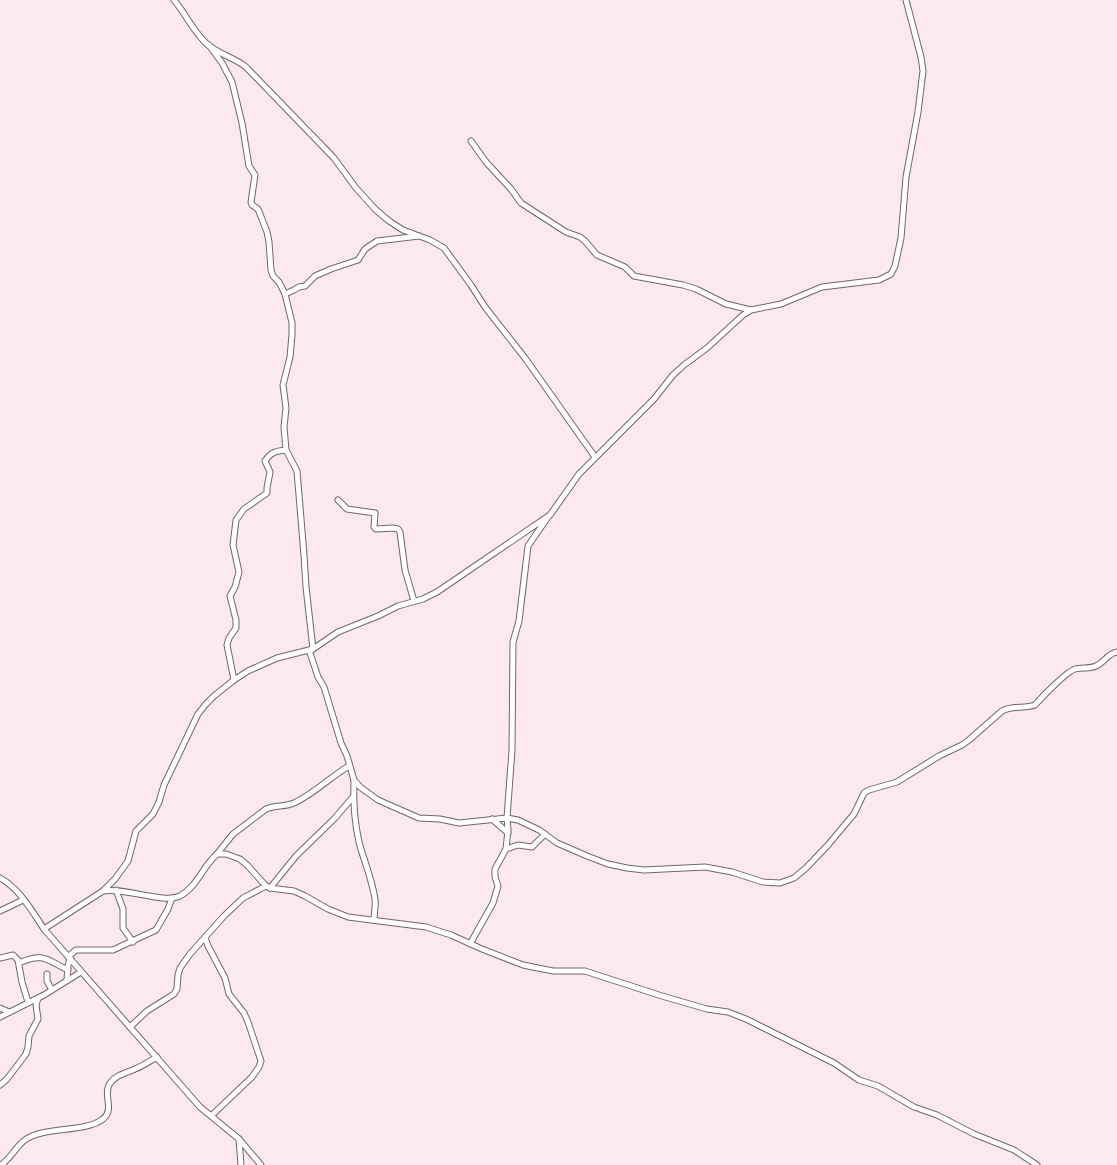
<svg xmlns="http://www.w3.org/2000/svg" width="1117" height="1165" viewBox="0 0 1117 1165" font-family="Signika,sans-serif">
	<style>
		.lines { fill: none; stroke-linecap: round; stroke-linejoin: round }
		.minor-casing { stroke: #746569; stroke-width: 7 }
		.minor { stroke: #fff; stroke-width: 5 }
	</style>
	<rect width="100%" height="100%" fill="#fbe9ee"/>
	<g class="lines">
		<g class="minor-casing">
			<g id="minor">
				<path d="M174,0C186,14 194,33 208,45C219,54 235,58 246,67L334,158L356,188L376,210L389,221L403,230L430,240L444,248L471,285L485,307L525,358L595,457"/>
				<path d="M209,45L222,63L232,82L242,123L249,166L255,175L251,202L252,205L258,209L267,232L269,242L271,270L273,276L279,282L285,294L292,323V335L290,357L283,385L286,408L284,427L286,450L297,471L304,555L306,587L313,649"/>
				<path d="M471,141L486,162L511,189L521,203L566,232L580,237L585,241L597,255L625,267L634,276L683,285L696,289L726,304L751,310"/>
				<path d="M285,294L294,290L299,287L305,286L315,276L331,269L358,260L365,249L377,241L419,236"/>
				<path d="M338,500L347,509L375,513L374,527L376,529L393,528L398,529L400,532L405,570L414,601"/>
				<path d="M309,650L318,677L324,687L341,743L347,756L354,780L360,787L378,800L419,818L440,819L459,823L507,818L518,820L539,830L557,843L587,856L608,864L627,868L644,870L705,867L732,872L763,882L780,883L794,878L806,868L828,845L854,814L864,793L869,790L897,782L939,756L962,745L969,740L1002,711C1013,705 1024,709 1035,705C1042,697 1066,672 1075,669C1082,667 1090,669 1096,666C1105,662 1107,654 1117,652"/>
				<path d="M234,680L227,645L229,638L236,628V620L230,596L235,587L239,572L233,545L236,520L244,509L267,493V488L270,472L265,461C271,452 276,451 286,450"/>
				<path d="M354,780C353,802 354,820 359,842C364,861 372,879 375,899C376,906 374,913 374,920"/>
				<path d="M492,819L508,833"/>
				<path d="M506,849L518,845L532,847L545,834"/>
				<path d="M217,854L233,834L266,809C275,805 285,807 294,803C314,794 330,777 349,766"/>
				<path d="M0,878C19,888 32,911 44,929L200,1107L239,1139L261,1165"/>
				<path d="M270,888L296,856L335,818L353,797"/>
				<path d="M116,890L123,909V928L133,942"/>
				<path d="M103,891L115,879L128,861L136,831L153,814L159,802L164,785L198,714L206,704L214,696L234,680L248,671L277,658L313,649L338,632L378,616L398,606L423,599L437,592L550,515L579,474L654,399L673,375L684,365L707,348L743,315L751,310L781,304L822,287L879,280L891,274L895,266L901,238L906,177L918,112L923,71L921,57L906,0"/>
				<path d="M0,911L23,900"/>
				<path d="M44,929L103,891C125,887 163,904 180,896C197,887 203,866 217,854H226L240,859L248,866L266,886L270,888L294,891L305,896L328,909L348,917L426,927L451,935L482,949L523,965L553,971H585L662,996L707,1009L728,1012L746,1019L834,1063L859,1080L878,1086L914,1107L937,1115L974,1134L1014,1150L1037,1165"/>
				<path d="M205,937L208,946L225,978L229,994L244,1013L248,1022L261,1061L259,1067L252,1077L211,1116"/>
				<path d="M470,944L493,903L498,886L495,877V869L506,849L508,830L507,818L512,750L513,642L519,621L528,546L548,517"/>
				<path d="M69,956L76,950H113L156,930L168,909L172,898"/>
				<path d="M0,958L13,955L18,960L22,982L28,1002"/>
				<path d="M19,963C43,952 47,960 68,970"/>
				<path d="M47,974V981L52,990"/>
				<path d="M67,980L68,966L70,958"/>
				<path d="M0,1008L9,1012"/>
				<path d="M0,1017L44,995L81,972"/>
				<path d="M130,1027L147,1011L174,994L177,989L178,975L180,968L190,954L224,916L243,898L266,886"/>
				<path d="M0,1085L7,1079L26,1054L28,1047L29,1036L38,1019L36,1005L38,998"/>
				<path d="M239,1139L241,1165"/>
				<path d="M1,1165C14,1156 17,1142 32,1136C52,1127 86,1132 103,1119C115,1109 103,1096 109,1085C114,1075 127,1073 135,1069C143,1066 150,1061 157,1057"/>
			</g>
		</g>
		<use href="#minor" class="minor"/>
	</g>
</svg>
